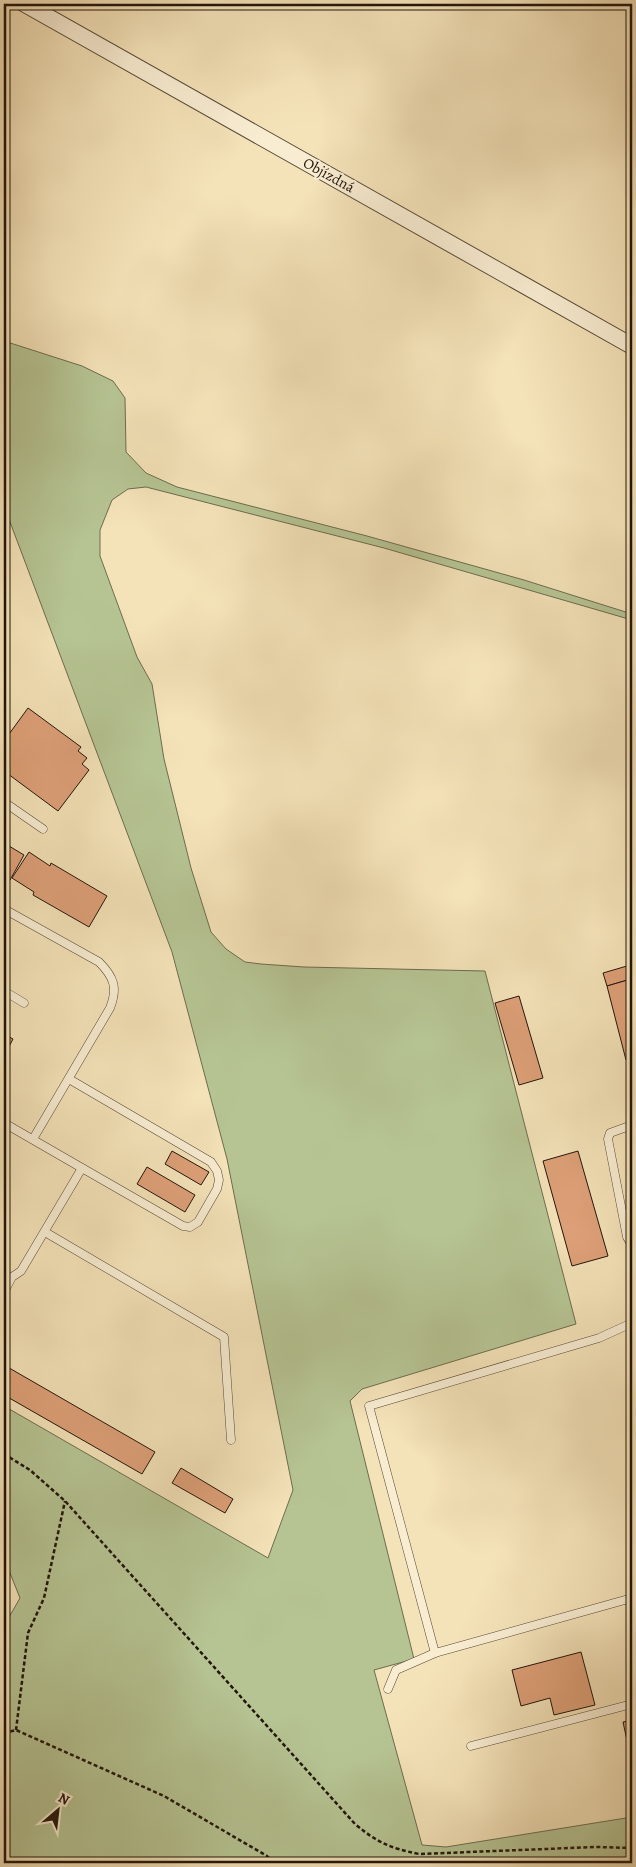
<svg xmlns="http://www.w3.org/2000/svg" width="636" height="1867" viewBox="0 0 636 1867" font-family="Alegreya,serif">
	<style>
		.green { fill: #b6c493; stroke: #6c6c4f }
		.building { fill: #dea078; stroke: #21150b }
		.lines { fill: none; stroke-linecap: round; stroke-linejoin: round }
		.service-casing { stroke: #564836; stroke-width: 9 }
		.minor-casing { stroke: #564836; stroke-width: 18 }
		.path { stroke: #21150b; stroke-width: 2.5; stroke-dasharray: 4 2.5; stroke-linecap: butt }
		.service { stroke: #f8ecd1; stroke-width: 8 }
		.minor { stroke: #f8ecd1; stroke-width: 16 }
		.labels { text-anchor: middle; stroke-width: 4.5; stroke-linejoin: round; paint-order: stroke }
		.street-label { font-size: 15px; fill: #21150b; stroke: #f8ecd1 }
	</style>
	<rect width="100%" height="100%" fill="#f4e2b8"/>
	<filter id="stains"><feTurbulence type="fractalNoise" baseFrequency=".004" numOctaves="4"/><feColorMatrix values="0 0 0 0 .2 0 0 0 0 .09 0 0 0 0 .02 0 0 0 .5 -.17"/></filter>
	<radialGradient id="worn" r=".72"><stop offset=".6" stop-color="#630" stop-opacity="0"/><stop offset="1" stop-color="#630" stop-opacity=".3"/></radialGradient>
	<path class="green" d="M4,341L82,366L113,381L125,398L126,452L146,473L177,487L367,536L524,580L632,614V620L384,548L146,487L128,489L112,500L100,530V556L137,657L152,684L164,759L191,868L211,932L226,949L245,962L261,964L304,967L485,971L576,1324L362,1389L350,1401L414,1659L374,1670L422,1845L446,1847L632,1817V1863H4V1626L20,1598L4,1558V1406L268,1558L293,1490L227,1159L172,952L4,506Z"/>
	<g class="building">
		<path d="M28,708L81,747L78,751L87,758L82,764L89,770L58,811L4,771V741Z"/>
		<path d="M4,843L24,855L10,880L4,876Z"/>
		<path d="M29,852L50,866L51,863L107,896L89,927L33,895L34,892L12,878Z"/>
		<path d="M627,966L631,979L607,986L603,973Z"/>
		<path d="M631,979L632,985V1059L626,1060L607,986Z"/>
		<path d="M519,996L543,1078L519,1085L495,1003Z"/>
		<path d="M4,1034L13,1039L4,1056Z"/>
		<path d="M172,1151L209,1172L201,1185L165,1164Z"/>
		<path d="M578,1151L608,1256L572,1266L543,1161Z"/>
		<path d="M147,1167L195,1195L185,1212L137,1184Z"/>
		<path d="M4,1365L155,1452L142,1474L4,1395Z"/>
		<path d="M181,1468L233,1499L225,1513L172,1483Z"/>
		<path d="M581,1652L595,1705L554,1715L550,1698L521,1706L512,1670Z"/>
		<path d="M632,1720V1764L623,1722Z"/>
	</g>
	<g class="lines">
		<g class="service-casing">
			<g id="service">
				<path d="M4,802L43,829"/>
				<path d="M4,909L99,962C114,977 118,988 110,1008L33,1139"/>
				<path d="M4,991L24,1003"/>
				<path d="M69,1079L211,1162L217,1171L219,1180L217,1189L198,1222L190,1227L183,1226L82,1168"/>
				<path d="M4,1123L82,1168L21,1271L12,1277L4,1292"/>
				<path d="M632,1125L610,1133L608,1139L627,1237L632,1245"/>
				<path d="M45,1232L224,1337L231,1440"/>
				<path d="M632,1323L599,1338L369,1406L435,1653L632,1598"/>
				<path d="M388,1689L396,1670L435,1653"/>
				<path d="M471,1746L632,1704"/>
			</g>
		</g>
		<g class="minor-casing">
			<path id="minor" d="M25,4L632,346"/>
		</g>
		<g class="path">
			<path d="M4,1454L30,1470L65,1501L355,1824C378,1843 390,1848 419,1854L596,1847L632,1848"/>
			<path d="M16,1730L28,1633L44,1598L65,1501"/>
			<path d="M4,1733L16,1730L164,1796L267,1856L273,1863"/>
		</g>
		<use href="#service" class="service"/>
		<use href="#minor" class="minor"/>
	</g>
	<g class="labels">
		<g class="street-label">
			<text transform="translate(329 175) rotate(29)" y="5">Objízdná</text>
		</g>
	</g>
	<rect width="636" height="1867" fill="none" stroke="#f4e2b8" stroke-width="20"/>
	<rect x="5" y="5" width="626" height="1857" fill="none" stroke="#21150b" stroke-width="2.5"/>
	<rect x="10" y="10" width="616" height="1847" fill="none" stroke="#21150b"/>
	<g transform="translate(58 1810) rotate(28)" stroke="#f8ecd1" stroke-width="4" paint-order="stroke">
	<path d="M0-4L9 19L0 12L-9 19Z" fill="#21150b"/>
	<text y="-8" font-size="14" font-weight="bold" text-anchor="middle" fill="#21150b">N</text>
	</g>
	<rect width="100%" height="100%" filter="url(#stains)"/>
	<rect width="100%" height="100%" fill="url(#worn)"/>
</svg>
